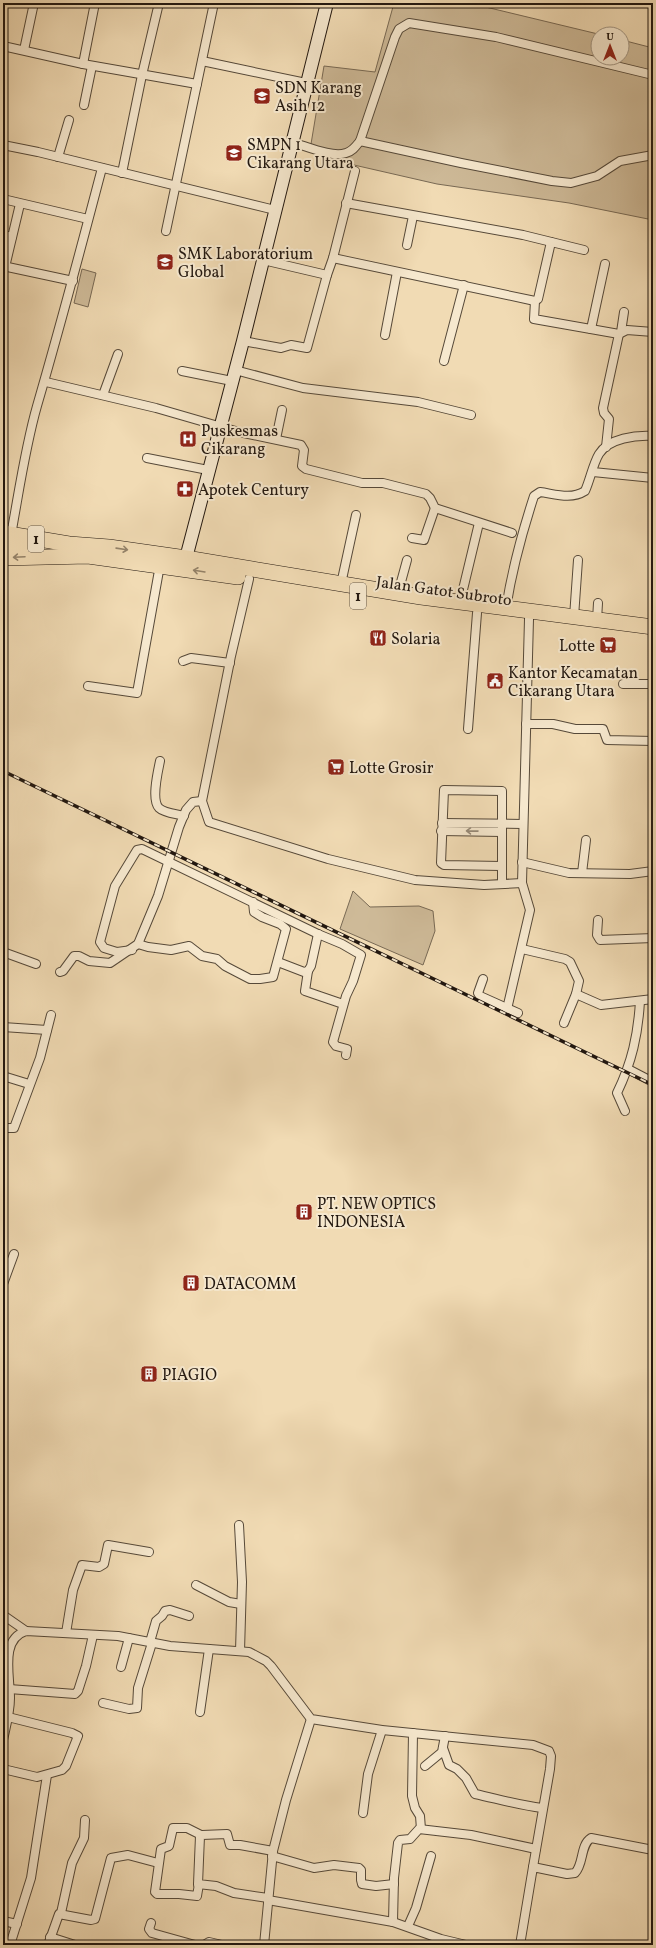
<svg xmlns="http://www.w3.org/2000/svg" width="656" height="1948" viewBox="0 0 656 1948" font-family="Vollkorn,serif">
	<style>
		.green { fill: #ceba98; stroke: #786954 }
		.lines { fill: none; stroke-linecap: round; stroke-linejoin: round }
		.street-casing { stroke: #564939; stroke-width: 10 }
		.secondary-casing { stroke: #231810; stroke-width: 14 }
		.highway-casing { stroke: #231810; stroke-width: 16 }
		.street { stroke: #f6e8ce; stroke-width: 8 }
		.secondary { stroke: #f6e8ce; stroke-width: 12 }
		.highway { stroke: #f1dbb4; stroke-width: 15 }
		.rail-casing { stroke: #231810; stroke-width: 3.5 }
		.rail { stroke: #f6e8ce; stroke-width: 2; stroke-dasharray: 6; stroke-linecap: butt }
		.oneway { stroke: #94836a }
		.oneway2 { stroke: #978a78 }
		.labels { text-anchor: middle; stroke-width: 4; stroke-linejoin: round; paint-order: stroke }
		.shield { fill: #f6e8ce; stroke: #625649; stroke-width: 1 }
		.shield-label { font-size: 15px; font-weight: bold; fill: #231810 }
		.poi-label { font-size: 16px; fill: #231810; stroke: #f6e8ce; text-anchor: start }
		.street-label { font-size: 16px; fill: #231810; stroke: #f6e8ce }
	</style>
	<rect width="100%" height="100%" fill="#f1dbb4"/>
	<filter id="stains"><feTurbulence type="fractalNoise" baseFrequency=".005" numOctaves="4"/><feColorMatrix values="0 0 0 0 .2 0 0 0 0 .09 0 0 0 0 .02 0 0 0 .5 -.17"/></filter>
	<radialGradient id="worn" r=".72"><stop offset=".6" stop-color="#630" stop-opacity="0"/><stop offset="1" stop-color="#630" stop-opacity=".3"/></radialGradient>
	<g class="green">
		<path d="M394,3H469L598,34V58H622V40L653,48V220L569,203L437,184L354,165L311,144L324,66L375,72Z"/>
		<path d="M82,269L96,273L88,307L74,303Z"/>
		<path d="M353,891L370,907L419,906L433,911L435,931L423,965L340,929Z"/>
	</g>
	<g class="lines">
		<g class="street-casing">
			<g id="street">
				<path d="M3,46L83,64L197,84"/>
				<path d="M24,50L34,3"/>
				<path d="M202,61L306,83"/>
				<path d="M83,64L95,3"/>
				<path d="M84,105L92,66"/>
				<path d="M360,141L461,163L552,181L571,183L597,176L620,161L653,155"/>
				<path d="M291,142C306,146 332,158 346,153C353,151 356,146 360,141L395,37L399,29L409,23L496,37L653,75"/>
				<path d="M3,145L38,152L275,210"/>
				<path d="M58,157L69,120"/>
				<path d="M122,173L142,75L159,3"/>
				<path d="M3,199L88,219"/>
				<path d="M346,203L523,235L584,250"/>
				<path d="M166,231L214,3"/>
				<path d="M3,235L12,237"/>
				<path d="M551,242L538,299L535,301L534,319L619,334L627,330L653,332"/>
				<path d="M407,245L413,216"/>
				<path d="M333,258L355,171"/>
				<path d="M263,260L327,275L333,258L535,301"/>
				<path d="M3,266L73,281"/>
				<path d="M5,267L20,204"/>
				<path d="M591,329L605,264"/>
				<path d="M621,332L624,312"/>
				<path d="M385,335L397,272"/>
				<path d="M243,341L281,348L291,345L307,348L327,275"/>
				<path d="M444,361L464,285"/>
				<path d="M235,370L303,388L418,402L471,415"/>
				<path d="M182,371L232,381"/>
				<path d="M46,382L156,408L239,432L301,445L304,450L302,466L306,469L362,483H383L426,494L430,498L435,508L512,533"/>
				<path d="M103,395L118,354"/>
				<path d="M276,439L282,410"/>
				<path d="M606,447L609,419L604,413L603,408L619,334"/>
				<path d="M147,458L208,470"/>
				<path d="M593,472L653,478"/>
				<path d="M11,535C19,492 25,448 37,406C60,327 81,248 102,168"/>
				<path d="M412,538L424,540L435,508"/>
				<path d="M249,579L231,656L202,801L209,822L328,859L415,880L484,885L522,883"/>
				<path d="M341,584L356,515"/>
				<path d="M398,593L407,560"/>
				<path d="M460,602L479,523"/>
				<path d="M506,608C512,570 522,533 534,496L540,492C555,494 571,500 585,491C590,480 593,464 599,454C609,438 636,435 653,436"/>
				<path d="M574,617L578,560"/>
				<path d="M597,620L598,603"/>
				<path d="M183,661L191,658L230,663"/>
				<path d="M623,684H653"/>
				<path d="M88,686L137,693L160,565"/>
				<path d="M526,724H553L575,729H603L607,740L653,741"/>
				<path d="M468,729L477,613"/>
				<path d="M160,761C158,771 151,800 159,808C164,813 177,814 184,816"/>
				<path d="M442,823L523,824"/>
				<path d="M441,831L502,832"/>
				<path d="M522,862L569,873L630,874L653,871"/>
				<path d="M501,866L444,865L441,863L444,790L502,791V884"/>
				<path d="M582,873L586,840"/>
				<path d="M598,920L597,935L600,940L653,938"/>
				<path d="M138,944L148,947L171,950L189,946L202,956L217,959L225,966L250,979H260L273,977L286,929L280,924L262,917L254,912L253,902"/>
				<path d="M522,949L565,959L570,962L579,981L576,994L564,1023"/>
				<path d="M132,950L117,952L104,948L100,942L115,886L137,850L142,849L318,934L342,944L361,955L353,981L346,996L333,1042L336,1046L347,1049L346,1055"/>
				<path d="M3,952L36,964"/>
				<path d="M278,962L304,972L308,971L311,966L318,934"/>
				<path d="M308,971L305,991L343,1004"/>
				<path d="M60,972L63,971L74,956H79L89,961L110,963L138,944L158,896L179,827L186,810L193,802L202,801"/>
				<path d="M483,979L478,993L480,996L518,1013"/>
				<path d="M576,994L601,1005L653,999"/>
				<path d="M507,1009L530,910L522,883L529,619"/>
				<path d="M3,1027L47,1030"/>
				<path d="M628,1069L653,1082"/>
				<path d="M3,1076L29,1084"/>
				<path d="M625,1111L617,1093C632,1062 638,1035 640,1001"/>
				<path d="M3,1128H14L40,1058L51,1015"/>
				<path d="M3,1284L14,1254"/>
				<path d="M239,1525L242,1582L240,1651"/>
				<path d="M196,1585L229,1602L241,1604"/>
				<path d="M3,1615L26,1631"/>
				<path d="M66,1633L73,1590L82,1565L99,1567L104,1564L108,1545L149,1552"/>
				<path d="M150,1642L156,1621L162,1616L165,1611L170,1610L189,1616"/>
				<path d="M121,1667L129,1638"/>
				<path d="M9,1689L75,1694L78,1691L86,1666L93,1635"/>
				<path d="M103,1703L129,1709L137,1708L138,1688L152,1643"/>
				<path d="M200,1712L209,1649"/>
				<path d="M413,1733L412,1796L415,1808L420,1816L421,1829"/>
				<path d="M3,1740C6,1726 10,1712 10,1698C10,1675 0,1639 26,1631L118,1636L170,1646L249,1652L266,1661L271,1666L311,1719L382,1730L533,1745L549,1751L551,1756L550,1769L533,1867"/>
				<path d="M443,1748L449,1765L457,1769L466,1778L475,1794C498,1799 519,1805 542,1808"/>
				<path d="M425,1766L442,1752L445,1736"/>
				<path d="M3,1769L37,1777L62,1770L66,1766L78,1736L72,1733L8,1717"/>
				<path d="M363,1813L368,1774L382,1730"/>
				<path d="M272,1856L314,1868L334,1865L359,1868L361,1870V1880L362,1884L376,1886L394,1884"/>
				<path d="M199,1884L197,1896L179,1894H157L155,1892L161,1849L169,1846L173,1828H187L201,1835"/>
				<path d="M268,1898L234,1893L216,1886L198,1884L200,1836L202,1835L227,1834L230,1845H240L273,1851"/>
				<path d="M268,1900L393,1922L441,1939L466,1945"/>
				<path d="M61,1913L72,1863L84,1838L85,1820"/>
				<path d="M3,1921L17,1924"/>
				<path d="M393,1922L394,1878L398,1843L400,1840L410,1839L419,1829L471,1835L536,1849"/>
				<path d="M151,1923L149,1929L152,1933L195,1945"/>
				<path d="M408,1926L416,1908L431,1856"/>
				<path d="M50,1937L75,1945"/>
				<path d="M10,1945L31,1878L47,1775"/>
				<path d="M48,1945L59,1914L91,1920L95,1919L111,1858L128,1855L158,1863"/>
				<path d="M204,1945L209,1942L222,1945"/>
				<path d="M264,1945L273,1851L286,1800L311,1719"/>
				<path d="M520,1945L533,1867L567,1874L575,1873C584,1864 580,1845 591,1838L653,1850"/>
			</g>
		</g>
		<g class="secondary-casing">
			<path id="secondary" d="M186,558L243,341L327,3"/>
		</g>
		<g class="highway-casing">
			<g id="highway">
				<path d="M3,533L69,544L109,547L186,558L421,597L653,627"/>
				<path d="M3,546L32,544"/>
				<path d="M3,558L88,556L238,577"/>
			</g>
		</g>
		<use href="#street" class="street"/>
		<use href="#secondary" class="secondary"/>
		<use href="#highway" class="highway"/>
		<g class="rail-casing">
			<path id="rail" d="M3,771L653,1085"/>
		</g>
		<use href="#rail" class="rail"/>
	</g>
	<defs><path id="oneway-shaft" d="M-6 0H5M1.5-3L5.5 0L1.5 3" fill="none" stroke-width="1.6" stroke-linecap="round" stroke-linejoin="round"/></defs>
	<g class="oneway">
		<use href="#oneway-shaft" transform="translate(122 549) rotate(8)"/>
		<use href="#oneway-shaft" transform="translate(19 557) rotate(177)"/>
		<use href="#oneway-shaft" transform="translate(199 571) rotate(-171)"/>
	</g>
	<use class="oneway2" href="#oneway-shaft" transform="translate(472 831) rotate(-179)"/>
	<defs>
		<g id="school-square" transform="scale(0.9)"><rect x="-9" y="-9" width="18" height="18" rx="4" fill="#8f2418" stroke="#f6e8ce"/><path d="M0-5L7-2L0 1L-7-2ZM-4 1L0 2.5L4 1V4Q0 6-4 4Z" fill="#fff"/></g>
		<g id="hospital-square" transform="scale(0.9)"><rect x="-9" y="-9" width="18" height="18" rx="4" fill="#8f2418" stroke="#f6e8ce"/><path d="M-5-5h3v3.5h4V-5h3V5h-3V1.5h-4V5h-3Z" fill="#fff"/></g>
		<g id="pharmacy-square" transform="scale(0.9)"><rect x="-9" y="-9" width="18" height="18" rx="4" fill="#8f2418" stroke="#f6e8ce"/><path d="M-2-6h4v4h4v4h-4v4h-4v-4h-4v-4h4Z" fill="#fff"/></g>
		<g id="restaurant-square" transform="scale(0.9)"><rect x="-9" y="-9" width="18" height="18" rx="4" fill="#8f2418" stroke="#f6e8ce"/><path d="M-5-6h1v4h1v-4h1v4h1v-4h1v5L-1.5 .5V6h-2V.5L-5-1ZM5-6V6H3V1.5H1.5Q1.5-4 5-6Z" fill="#fff"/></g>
		<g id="supermarket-square" transform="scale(0.9)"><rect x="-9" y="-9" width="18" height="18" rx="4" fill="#8f2418" stroke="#f6e8ce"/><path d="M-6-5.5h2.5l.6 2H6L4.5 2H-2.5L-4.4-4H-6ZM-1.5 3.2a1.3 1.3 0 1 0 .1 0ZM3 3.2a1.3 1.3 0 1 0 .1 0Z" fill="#fff"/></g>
		<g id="civic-square" transform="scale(0.9)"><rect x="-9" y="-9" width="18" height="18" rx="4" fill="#8f2418" stroke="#f6e8ce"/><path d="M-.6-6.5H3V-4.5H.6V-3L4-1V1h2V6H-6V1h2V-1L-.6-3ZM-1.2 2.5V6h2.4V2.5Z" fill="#fff"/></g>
		<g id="building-square" transform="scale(0.9)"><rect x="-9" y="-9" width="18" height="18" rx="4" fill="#8f2418" stroke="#f6e8ce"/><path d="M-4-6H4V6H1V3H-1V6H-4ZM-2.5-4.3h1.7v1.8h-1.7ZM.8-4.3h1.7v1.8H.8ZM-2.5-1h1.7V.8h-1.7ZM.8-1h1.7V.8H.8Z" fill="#fff"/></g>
	</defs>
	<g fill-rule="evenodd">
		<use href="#school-square" x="262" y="96"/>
		<use href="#school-square" x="234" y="153"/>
		<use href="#school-square" x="165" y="262"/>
		<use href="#hospital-square" x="188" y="439"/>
		<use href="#pharmacy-square" x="185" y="489"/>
		<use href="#restaurant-square" x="378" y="638"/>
		<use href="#supermarket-square" x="608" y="645"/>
		<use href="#civic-square" x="495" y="681"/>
		<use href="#supermarket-square" x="336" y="767"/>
		<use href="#building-square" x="304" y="1212"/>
		<use href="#building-square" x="191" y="1283"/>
		<use href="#building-square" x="149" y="1374"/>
	</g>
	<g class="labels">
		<g class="shield">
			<rect x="28" y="526" width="16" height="26" rx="3"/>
			<rect x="350" y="583" width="16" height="26" rx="3"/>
		</g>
		<g class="shield-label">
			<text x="36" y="544">1</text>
			<text x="358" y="601">1</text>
		</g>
		<g class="poi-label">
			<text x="275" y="93">SDN Karang<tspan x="275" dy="18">Asih 12</tspan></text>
			<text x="247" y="150">SMPN 1<tspan x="247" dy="18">Cikarang Utara</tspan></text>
			<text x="178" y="259">SMK Laboratorium<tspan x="178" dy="18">Global</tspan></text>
			<text x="201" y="436">Puskesmas<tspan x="201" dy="18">Cikarang</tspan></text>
			<text x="198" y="495">Apotek Century</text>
			<text x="391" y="644">Solaria</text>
			<text x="595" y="651" text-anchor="end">Lotte</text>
			<text x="508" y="678">Kantor Kecamatan<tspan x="508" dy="18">Cikarang Utara</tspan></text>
			<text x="349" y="773">Lotte Grosir</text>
			<text x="317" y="1209">PT. NEW OPTICS<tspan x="317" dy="18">INDONESIA</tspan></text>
			<text x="204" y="1289">DATACOMM</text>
			<text x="162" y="1380">PIAGIO</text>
		</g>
		<g class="street-label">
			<text transform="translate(444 590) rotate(8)" y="6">Jalan Gatot Subroto</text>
		</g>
	</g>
	<rect width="656" height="1948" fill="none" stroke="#f1dbb4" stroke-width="16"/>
	<rect x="4" y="4" width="648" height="1940" fill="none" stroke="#231810" stroke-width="2"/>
	<rect x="8" y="8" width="640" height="1932" fill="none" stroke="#231810"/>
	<g transform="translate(610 46)"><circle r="19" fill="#f6e8ce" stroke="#a29582"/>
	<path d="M0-3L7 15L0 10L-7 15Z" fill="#8f2418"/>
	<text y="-6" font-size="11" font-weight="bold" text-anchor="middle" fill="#231810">U</text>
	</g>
	<rect width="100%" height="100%" filter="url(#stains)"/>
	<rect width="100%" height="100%" fill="url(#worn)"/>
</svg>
